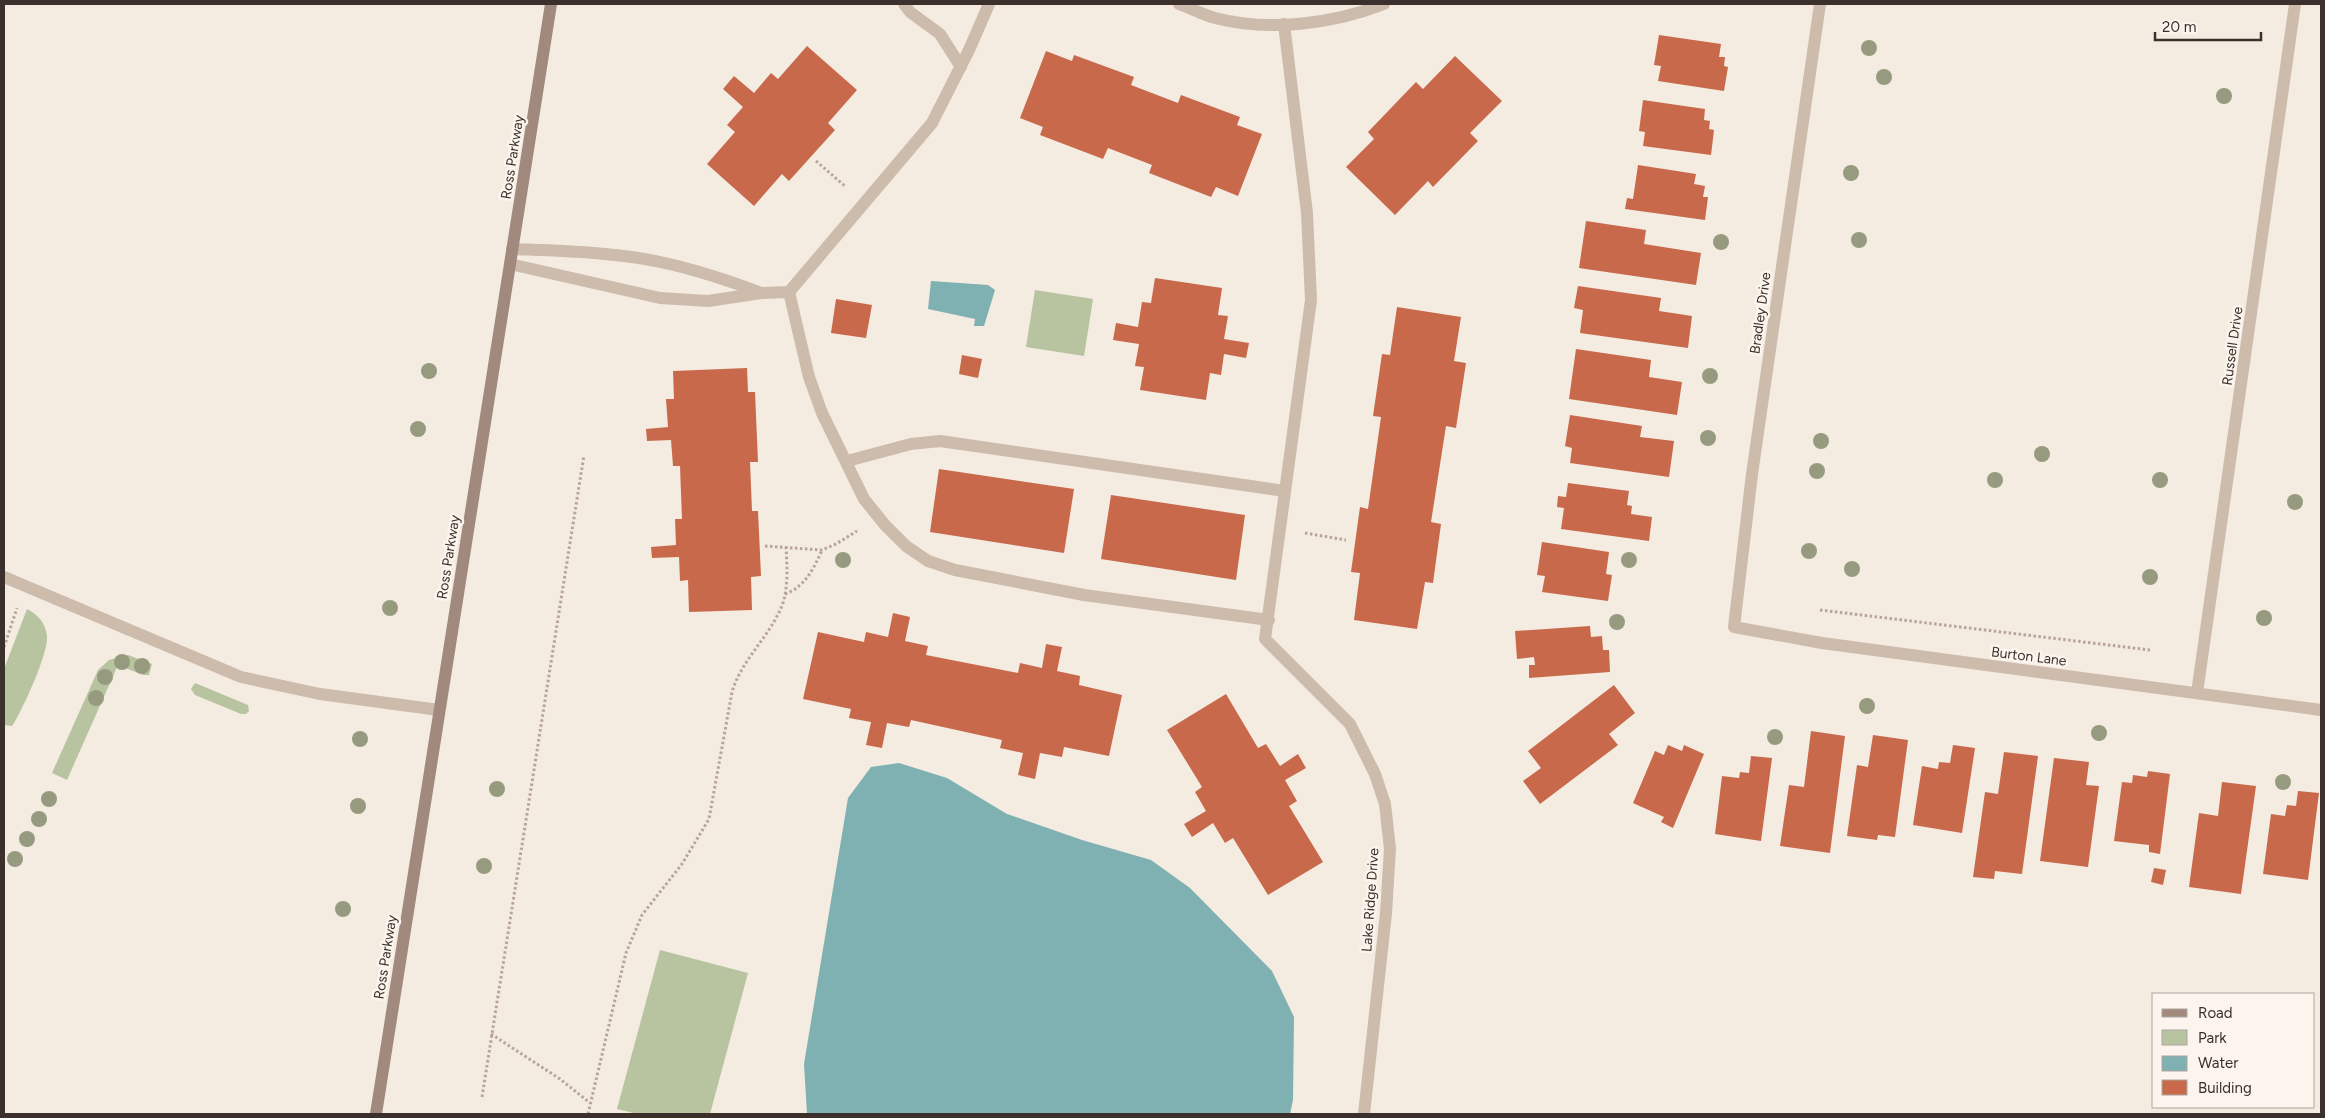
<svg xmlns="http://www.w3.org/2000/svg" width="2325" height="1118" viewBox="0 0 2325 1118" font-family="Figtree,sans-serif">
	<style>
		.green { fill: #b8c4a0 }
		.water { fill: #7fb0b2 }
		.building { fill: #c8694b }
		.lines { fill: none; stroke-linecap: round; stroke-linejoin: round }
		.path { stroke: #b9a596; stroke-width: 3; stroke-dasharray: 2.5 2.5; stroke-linecap: butt }
		.lane { stroke: #cdbbac; stroke-width: 12 }
		.street { stroke: #cdbbac; stroke-width: 12 }
		.secondary { stroke: #a18a7d; stroke-width: 12 }
		.tree { fill: #969b7f }
		.labels { text-anchor: middle; stroke-width: 5; stroke-linejoin: round; paint-order: stroke }
		.street-label { font-size: 14px; fill: #3b302b; stroke: #fbf5ee }
	</style>
	<rect width="100%" height="100%" fill="#f4ebe1"/>
	<g class="green">
		<path d="M1035,290L1093,299L1084,356L1026,347Z"/>
		<path d="M27,609C38,615 45,622 47,636C49,652 22,711 12,726L4,725V669Z"/>
		<path d="M128,655L152,664L149,675H143L118,665L67,780L52,773L98,670L109,660Z"/>
		<path d="M195,683L248,705L249,711L246,714H241L195,695L191,689Z"/>
		<path d="M660,950L748,973L710,1114H638L617,1109Z"/>
	</g>
	<g class="water">
		<path d="M931,281L988,285L995,290L984,326H974L975,319L928,309Z"/>
		<path d="M899,763L947,778L1007,814L1082,840L1151,860L1190,888L1272,971L1294,1017L1293,1100L1290,1114H807L804,1064L848,798L871,767Z"/>
	</g>
	<g class="building">
		<path d="M1659,35L1721,44L1719,57H1725L1724,66L1728,67L1724,91L1658,81L1661,66L1654,65Z"/>
		<path d="M807,46L857,90L828,123L835,130L789,181L782,174L754,206L707,164L735,132L727,125L743,107L723,89L734,76L754,93L771,73L778,79Z"/>
		<path d="M1046,51L1072,61L1074,55L1134,77L1131,85L1178,103L1181,95L1240,117L1237,125L1262,134L1238,196L1216,187L1211,197L1149,173L1152,165L1108,148L1103,159L1040,135L1043,127L1020,118Z"/>
		<path d="M1455,56L1502,101L1470,133L1478,141L1433,187L1428,181L1395,215L1346,167L1374,139L1368,132L1416,82L1423,89Z"/>
		<path d="M1643,100L1705,109L1704,120L1710,121L1709,129L1714,130L1711,155L1643,146L1645,132L1639,131Z"/>
		<path d="M1638,165L1696,174L1694,184L1705,186L1703,197H1708L1705,220L1625,209L1627,198L1633,199Z"/>
		<path d="M1586,221L1646,230L1644,244L1701,253L1696,285L1579,268Z"/>
		<path d="M1155,278L1222,288L1218,315L1228,316L1224,339L1249,343L1246,358L1224,354L1221,375L1210,373L1206,400L1140,390L1144,367L1135,366L1139,344L1113,340L1116,323L1138,327L1142,302L1151,303Z"/>
		<path d="M1578,286L1661,298L1659,311L1692,316L1688,348L1580,333L1583,310L1574,308Z"/>
		<path d="M836,299L872,305L866,338L831,333Z"/>
		<path d="M1397,307L1461,317L1454,361L1466,363L1456,428L1446,426L1431,522L1441,524L1433,583L1425,582L1417,629L1354,620L1360,573L1351,572L1360,507L1368,509L1381,417L1373,416L1382,354L1390,355Z"/>
		<path d="M1576,349L1651,360L1649,377L1682,382L1677,415L1569,399Z"/>
		<path d="M962,355L982,359L978,378L959,374Z"/>
		<path d="M747,368L748,392H755L758,462H750L752,511H758L761,576L751,577L752,610L689,612L688,580L680,581L679,557L652,558L651,547L676,545L675,519H682L680,466H673L671,440L647,441L646,429L668,427L666,399H674L673,371Z"/>
		<path d="M1570,415L1642,426L1640,437L1674,441L1669,477L1570,463L1572,448L1565,446Z"/>
		<path d="M939,469L1074,489L1064,553L930,532Z"/>
		<path d="M1568,483L1629,491L1627,505L1632,506L1631,514L1652,517L1649,541L1561,529L1564,508L1557,507L1558,496L1566,497Z"/>
		<path d="M1111,495L1245,515L1236,580L1101,559Z"/>
		<path d="M1542,542L1609,552L1606,574L1612,575L1608,601L1542,592L1545,576L1537,575Z"/>
		<path d="M893,613L910,617L905,641L928,646L926,655L1018,673L1020,663L1042,668L1046,644L1062,647L1057,671L1080,676L1079,685L1122,695L1109,756L1064,747L1062,757L1040,753L1035,779L1018,775L1023,753L1000,748L1002,740L911,720L909,727L887,723L882,748L866,745L871,722L849,718L851,709L803,699L818,632L864,642L866,632L888,637Z"/>
		<path d="M1590,626L1591,637L1602,636L1603,650H1609L1610,672L1529,678V665H1535L1534,657L1517,659L1515,631Z"/>
		<path d="M1614,685L1635,713L1609,734L1618,745L1540,804L1523,781L1541,768L1528,751Z"/>
		<path d="M1226,694L1258,748L1266,744L1280,766L1298,754L1306,768L1285,780L1297,801L1289,806L1323,862L1268,895L1233,838L1225,843L1213,823L1192,837L1184,824L1206,811L1195,792L1202,787L1167,730Z"/>
		<path d="M1811,731L1845,736L1830,853L1780,846L1789,785L1804,787Z"/>
		<path d="M1873,735L1908,740L1895,837L1878,835L1877,840L1847,836L1857,765L1868,767Z"/>
		<path d="M1668,745L1682,751L1684,745L1704,754L1673,828L1661,822L1664,817L1633,803L1655,751L1664,755Z"/>
		<path d="M1953,745L1975,748L1962,833L1913,825L1922,766L1938,769L1939,762L1950,763Z"/>
		<path d="M2004,752L2038,756L2022,874L1995,871L1994,879L1973,877L1985,792L1998,794Z"/>
		<path d="M1751,756L1772,758L1761,841L1715,834L1722,776L1739,778L1740,772L1749,773Z"/>
		<path d="M2054,758L2089,762L2086,785L2099,786L2088,867L2040,861Z"/>
		<path d="M2148,771L2170,774L2160,854L2149,852V845L2114,841L2122,782L2132,783L2133,775L2147,777Z"/>
		<path d="M2222,782L2256,786L2241,894L2189,887L2199,813L2218,816Z"/>
		<path d="M2298,791L2319,793L2308,880L2263,874L2271,814L2285,816L2287,805L2296,806Z"/>
		<path d="M2154,868L2166,870L2163,885L2151,882Z"/>
	</g>
	<g class="lines">
		<g class="path">
			<path d="M816,161L846,187"/>
			<path d="M1305,533L1346,540"/>
			<path d="M765,546L822,550L836,544L857,531"/>
			<path d="M785,594C805,587 814,568 822,550"/>
			<path d="M1820,610L2150,650"/>
			<path d="M4,647L17,608"/>
			<path d="M491,1034L560,1079L590,1103"/>
			<path d="M482,1097L584,455"/>
			<path d="M588,1114L626,953L642,915L682,864L709,819L732,692C741,661 768,638 781,608C789,590 787,565 786,546"/>
		</g>
		<path class="lane" d="M4,577L241,677L320,694L439,710"/>
		<g class="street">
			<path d="M904,4L910,12L940,34L961,67"/>
			<path d="M1179,4C1191,8 1203,15 1215,18C1269,32 1333,24 1384,4"/>
			<path d="M1820,4L1752,474L1734,627L1822,643L2321,710"/>
			<path d="M1284,24L1307,213L1311,300L1265,639L1350,724L1375,774L1385,804L1390,849L1386,913L1364,1114"/>
			<path d="M512,249C561,251 612,252 660,262C694,269 727,280 759,292"/>
			<path d="M510,264L660,298L708,301L761,293L789,292L932,123L969,50L989,4"/>
			<path d="M789,292L809,377L822,413L864,499L885,525L906,546L928,561L955,570L1084,595L1269,620"/>
			<path d="M847,461L911,444L940,441L1285,491"/>
			<path d="M2197,693L2295,4"/>
		</g>
		<path class="secondary" d="M376,1114L551,4"/>
	</g>
	<g class="tree">
		<circle cx="1869" cy="48" r="8"/>
		<circle cx="1884" cy="77" r="8"/>
		<circle cx="2224" cy="96" r="8"/>
		<circle cx="1851" cy="173" r="8"/>
		<circle cx="1859" cy="240" r="8"/>
		<circle cx="1721" cy="242" r="8"/>
		<circle cx="429" cy="371" r="8"/>
		<circle cx="1710" cy="376" r="8"/>
		<circle cx="418" cy="429" r="8"/>
		<circle cx="1708" cy="438" r="8"/>
		<circle cx="1821" cy="441" r="8"/>
		<circle cx="2042" cy="454" r="8"/>
		<circle cx="1817" cy="471" r="8"/>
		<circle cx="1995" cy="480" r="8"/>
		<circle cx="2160" cy="480" r="8"/>
		<circle cx="2295" cy="502" r="8"/>
		<circle cx="1809" cy="551" r="8"/>
		<circle cx="843" cy="560" r="8"/>
		<circle cx="1629" cy="560" r="8"/>
		<circle cx="1852" cy="569" r="8"/>
		<circle cx="2150" cy="577" r="8"/>
		<circle cx="390" cy="608" r="8"/>
		<circle cx="2264" cy="618" r="8"/>
		<circle cx="1617" cy="622" r="8"/>
		<circle cx="122" cy="662" r="8"/>
		<circle cx="142" cy="666" r="8"/>
		<circle cx="105" cy="677" r="8"/>
		<circle cx="96" cy="698" r="8"/>
		<circle cx="1867" cy="706" r="8"/>
		<circle cx="2099" cy="733" r="8"/>
		<circle cx="1775" cy="737" r="8"/>
		<circle cx="360" cy="739" r="8"/>
		<circle cx="2283" cy="782" r="8"/>
		<circle cx="497" cy="789" r="8"/>
		<circle cx="49" cy="799" r="8"/>
		<circle cx="358" cy="806" r="8"/>
		<circle cx="39" cy="819" r="8"/>
		<circle cx="27" cy="839" r="8"/>
		<circle cx="15" cy="859" r="8"/>
		<circle cx="484" cy="866" r="8"/>
		<circle cx="343" cy="909" r="8"/>
	</g>
	<g class="labels">
		<g class="street-label">
			<text transform="translate(512 157) rotate(-81)" y="5">Ross Parkway</text>
			<text transform="translate(1760 313) rotate(-82)" y="5">Bradley Drive</text>
			<text transform="translate(2232 346) rotate(-82)" y="5">Russell Drive</text>
			<text transform="translate(448 557) rotate(-81)" y="5">Ross Parkway</text>
			<text transform="translate(2029 656) rotate(7)" y="5">Burton Lane</text>
			<text transform="translate(1370 900) rotate(-86)" y="5">Lake Ridge Drive</text>
			<text transform="translate(385 957) rotate(-81)" y="5">Ross Parkway</text>
		</g>
	</g>
	<rect width="2325" height="1118" fill="none" stroke="#3b302b" stroke-width="10"/>
	<rect x="2152" y="993" width="162" height="115" fill="#fbf5ee" stroke="#aea6a0"/>
	<rect x="2162" y="1009" width="25" height="8" fill="#a18a7d" stroke="#aea6a0"/>
	<text x="2198" y="1018" font-size="15" fill="#3b302b">Road</text>
	<rect x="2162" y="1030" width="25" height="15" fill="#b8c4a0" stroke="#aea6a0"/>
	<text x="2198" y="1043" font-size="15" fill="#3b302b">Park</text>
	<rect x="2162" y="1056" width="25" height="15" fill="#7fb0b2" stroke="#aea6a0"/>
	<text x="2198" y="1068" font-size="15" fill="#3b302b">Water</text>
	<rect x="2162" y="1080" width="25" height="15" fill="#c8694b" stroke="#aea6a0"/>
	<text x="2198" y="1093" font-size="15" fill="#3b302b">Building</text>
	<path d="M2155 32v8h106v-8" fill="none" stroke="#3b302b" stroke-width="2.5"/>
	<text x="2162" y="32" font-size="15" fill="#3b302b" stroke="#fbf5ee" stroke-width="4" paint-order="stroke">20 m</text>
</svg>
